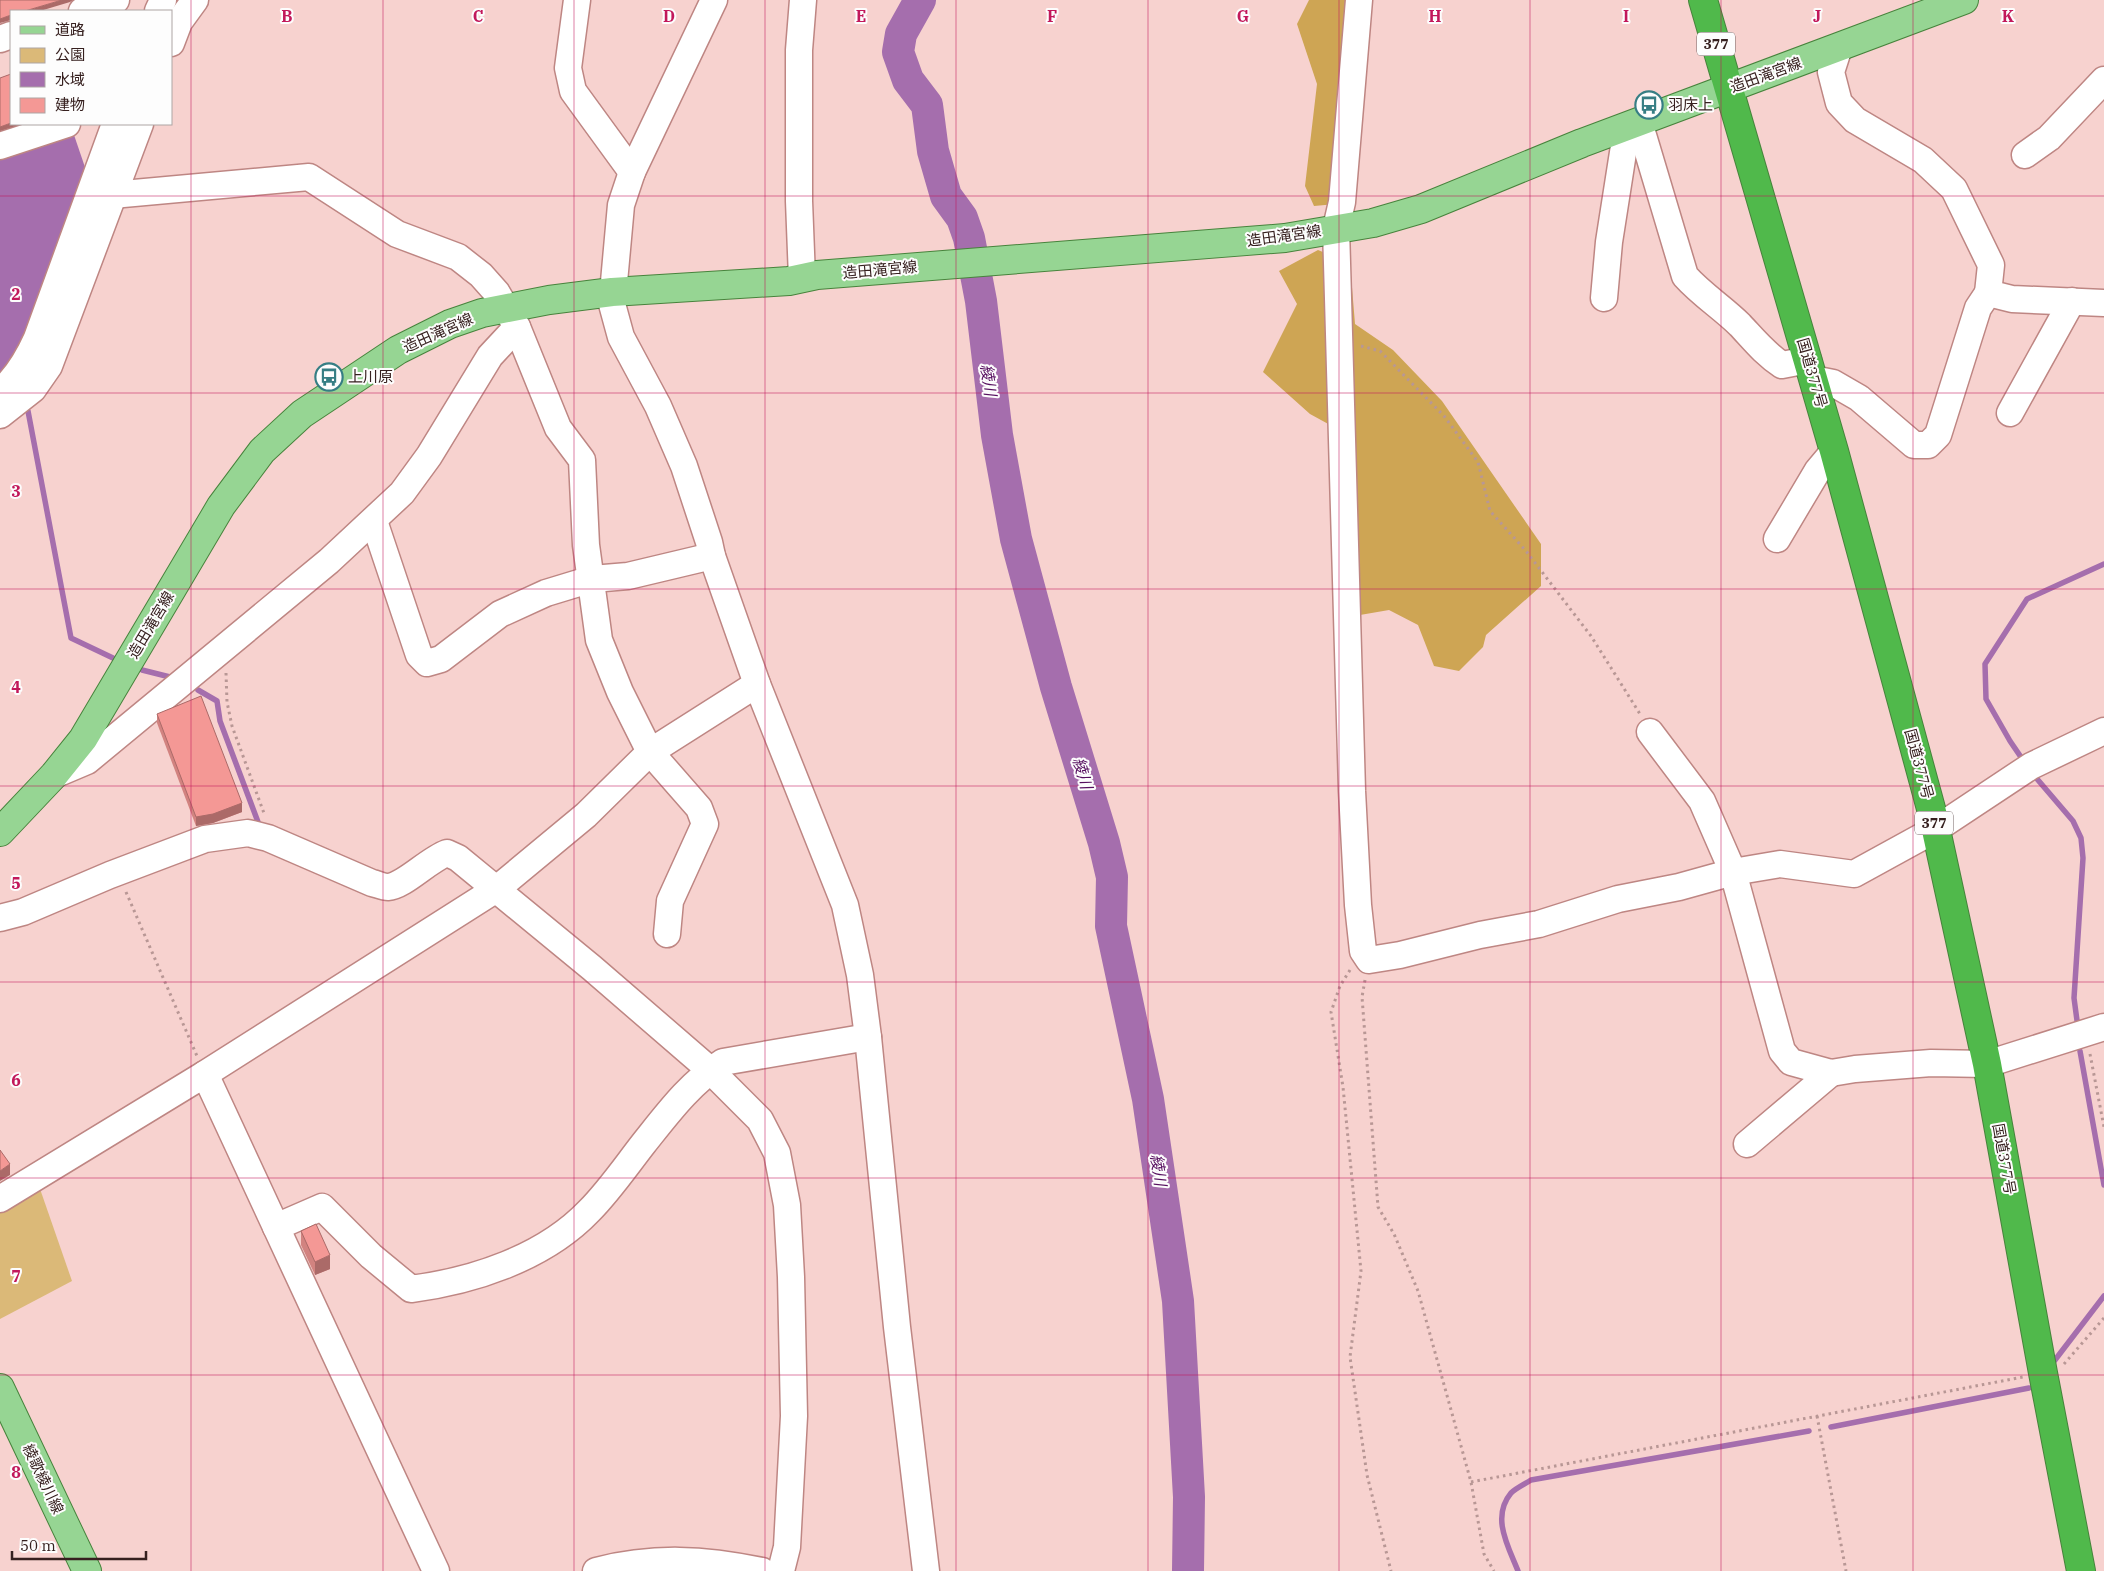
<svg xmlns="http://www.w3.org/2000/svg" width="2104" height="1571" viewBox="0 0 2104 1571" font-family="'IBM Plex Serif','Noto Sans JP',serif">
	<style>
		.green { fill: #dbb978 }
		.forest { fill: #cea554 }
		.water { fill: #a56ead }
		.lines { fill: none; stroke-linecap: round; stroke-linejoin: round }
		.stream { stroke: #a56ead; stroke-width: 5.5 }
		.river { stroke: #a56ead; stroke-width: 32 }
		.minor-casing { stroke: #be8683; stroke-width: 29 }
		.major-casing { stroke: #47833c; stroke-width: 30 }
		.highway-casing { stroke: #47833c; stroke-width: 30 }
		.path { stroke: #b89795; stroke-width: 3; stroke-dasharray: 2.5 4; stroke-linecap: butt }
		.minor { stroke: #fff; stroke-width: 26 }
		.major { stroke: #96d593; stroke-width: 28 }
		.highway { stroke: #50b94b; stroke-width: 28 }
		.wall { fill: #d28380 }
		.shaded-wall { fill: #ab6a68 }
		.building { fill: #f49895; stroke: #ab6a68 }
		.grid { fill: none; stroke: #c2185b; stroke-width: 1; stroke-opacity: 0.55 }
		.labels { text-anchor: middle; stroke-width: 4; stroke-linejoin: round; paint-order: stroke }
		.shield { fill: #fdfdfd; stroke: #726262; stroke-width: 1 }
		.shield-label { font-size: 14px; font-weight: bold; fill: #36201f }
		.street-label { font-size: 15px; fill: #36201f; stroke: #fdfdfd }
		.poi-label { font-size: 15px; fill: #36201f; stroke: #fdfdfd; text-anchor: start }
		.water-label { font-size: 16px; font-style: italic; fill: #560f5f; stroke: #fdfdfd }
		.grid-label { font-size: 16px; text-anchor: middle; font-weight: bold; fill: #c2185b; stroke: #fdfdfd; stroke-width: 4; stroke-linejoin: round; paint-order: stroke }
	</style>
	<rect width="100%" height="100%" fill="#f7d2cf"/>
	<path class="green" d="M39,1186L72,1281L0,1319V1207Z"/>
	<g class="forest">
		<path d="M1309,0H1347L1336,204L1314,206L1305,186L1317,84L1297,24Z"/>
		<path d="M1318,250L1350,263L1355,324L1393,350L1442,401L1541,544V586L1486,635L1483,647L1459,671L1434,666L1418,625L1389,610L1360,615L1352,437L1310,414L1263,372L1297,304L1279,271Z"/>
	</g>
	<path class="water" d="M73,132L89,179L23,351L0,379V156Z"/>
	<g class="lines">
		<g class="stream">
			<path d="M172,10L178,0"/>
			<path d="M28,411L71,638L113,658"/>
			<path d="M142,670L174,678"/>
			<path d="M198,690L217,701L220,721L258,822L259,829"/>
			<path d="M2025,763L2010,741L1986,699L1985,664L2027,599L2104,564"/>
			<path d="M2032,773L2073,821L2081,838L2083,858L2074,998L2078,1028"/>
			<path d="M2080,1051L2104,1185"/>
			<path d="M2055,1360L2104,1296"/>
			<path d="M1831,1427L2029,1388"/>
			<path d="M1518,1571C1508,1546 1491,1517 1511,1493C1516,1488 1525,1484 1531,1480L1809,1431"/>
		</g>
		<path class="river" d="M920,0L901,34L898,52L908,80L927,105L933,151L946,196L962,218L969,238L981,301L997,435L1016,539L1056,687L1104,843L1112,877L1111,926L1148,1099L1178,1301L1189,1497L1188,1571"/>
		<g class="minor-casing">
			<g id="minor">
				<path d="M577,0L568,68L573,91L632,172"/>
				<path d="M714,0L632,172L621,205L612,304L621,337L658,406L684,466L709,542L712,556L757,684L845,905L860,975L868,1037L897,1327L926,1571"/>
				<path d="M1359,0L1342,202L1336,228L1352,791L1358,905L1363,951L1369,960L1400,955L1480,935L1539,924L1618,899L1679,887L1733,872L1780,864L1854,874L1936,829L2031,766L2104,731"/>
				<path d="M82,11L116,0"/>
				<path d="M158,11L163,0"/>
				<path d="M0,39L11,35"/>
				<path d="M171,43L179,22L195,0"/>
				<path d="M1839,47L1831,72L1839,103L1855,120L1923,160L1954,189L1991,265L1988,293"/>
				<path d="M1639,122L1685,276C1702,295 1723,308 1740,325C1754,340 1765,354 1782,365L1808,360"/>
				<path d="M0,146L67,124"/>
				<path d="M2025,155L2049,138L2104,80"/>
				<path d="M802,278L799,201V50L803,0"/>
				<path d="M1604,298L1609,242L1627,127"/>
				<path d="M517,327L558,428L582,460L586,545L599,640L620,692L650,752L699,808L705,824L670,901L667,934"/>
				<path d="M1813,379L1833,383L1859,398L1914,445H1928L1938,435L1978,308L1988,293L2012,299L2104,303"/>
				<path d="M0,392C17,377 28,358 37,338L115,124"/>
				<path d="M2010,413L2072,301"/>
				<path d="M0,415L33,389L49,366L140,124"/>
				<path d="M374,521L419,655L427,663L441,659L500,614L546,593L592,579L628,576L712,556"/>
				<path d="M1777,539L1818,470L1834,451"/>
				<path d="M1650,732L1702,801L1733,872L1782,1051L1791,1062L1831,1073L1855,1069L1931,1063L1987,1064L2104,1027"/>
				<path d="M54,775L87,761L329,561L402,493L429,456L490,356L517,327L497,293L481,275L458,257L397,234L309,177L112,195"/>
				<path d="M0,918L23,912L110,875L205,839L248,833L268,838L372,883C377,884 383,887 388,887C404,886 428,860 447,853L458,858L592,968L710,1070L760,1120L777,1153L787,1205L791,1277L794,1416L787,1547L781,1571"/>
				<path d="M205,1074L498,888L586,815L650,752L757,684"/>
				<path d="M1747,1144L1831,1073"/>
				<path d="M0,1199L205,1074L276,1227L322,1207L371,1256L411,1289C473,1281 544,1258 589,1211C609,1191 626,1166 644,1143C668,1113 690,1083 723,1062L868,1037"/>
				<path d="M276,1227L436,1571"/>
				<path d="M596,1571C654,1556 705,1559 762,1571"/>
			</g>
		</g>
		<g class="major-casing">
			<g id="major">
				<path d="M0,832L54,775L83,739L221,506L262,451L302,414L398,350L450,324L482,313L549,300L612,292L789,281L817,275L1285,238L1373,223L1421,209L1582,143L1964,0"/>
				<path d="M0,1388L87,1571"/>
			</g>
		</g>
		<g class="highway-casing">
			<path id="highway" d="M1703,0L1834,451L1933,816L1987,1064L2043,1373L2081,1571"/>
		</g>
		<g class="path">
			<path d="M1361,346L1380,351L1444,416L1478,462L1490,511L1526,551L1591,636L1640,714"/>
			<path d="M226,673L227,702L232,726L265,816"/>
			<path d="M126,892L197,1056"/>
			<path d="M1350,970L1340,986L1331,1012L1343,1087L1361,1271L1350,1357L1367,1475L1391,1571"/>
			<path d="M1365,980L1362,997L1378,1207L1394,1234L1418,1291L1471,1482L1484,1554L1494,1571"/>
			<path d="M2090,1054L2104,1127"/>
			<path d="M2064,1364L2104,1318"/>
			<path d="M1817,1416L1846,1571"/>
			<path d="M1471,1482L2023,1377"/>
		</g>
		<use href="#minor" class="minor"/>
		<use href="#major" class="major"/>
		<use href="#highway" class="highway"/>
	</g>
	<g class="wall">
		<path d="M157,714L242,812L213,823L196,826L157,723Z"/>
		<path d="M301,1231L330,1269L315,1275L301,1245Z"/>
	</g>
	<g class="shaded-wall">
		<path d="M62,0H73L70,2L40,11H25Z"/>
		<path d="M11,15V20L0,23V19Z"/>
		<path d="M11,123V124H22L0,131V127Z"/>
		<path d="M242,803V812L213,823L196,826V817Z"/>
		<path d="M10,1164V1175L0,1181V1171Z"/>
		<path d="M330,1255V1269L315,1275V1262Z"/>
	</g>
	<g class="building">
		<path d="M0,0H62L25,11H11V15L0,19Z"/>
		<path d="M11,74V123L0,127V78Z"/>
		<path d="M201,696L242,803L213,814L196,817L157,714Z"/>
		<path d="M0,1150L10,1164L0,1171Z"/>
		<path d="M316,1224L330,1255L315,1262L301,1231Z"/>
	</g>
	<path class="grid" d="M191,0V1571M383,0V1571M574,0V1571M765,0V1571M956,0V1571M1148,0V1571M1339,0V1571M1530,0V1571M1721,0V1571M1913,0V1571M0,196H2104M0,393H2104M0,589H2104M0,786H2104M0,982H2104M0,1178H2104M0,1375H2104"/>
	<defs>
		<g id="bus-ring" transform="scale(1.4375)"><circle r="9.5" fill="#fdfdfd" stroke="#367e84" stroke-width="1.5"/><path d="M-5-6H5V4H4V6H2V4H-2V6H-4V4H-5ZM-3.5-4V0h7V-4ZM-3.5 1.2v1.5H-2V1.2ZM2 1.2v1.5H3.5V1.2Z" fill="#367e84"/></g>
	</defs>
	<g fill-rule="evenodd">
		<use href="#bus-ring" x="1649" y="105"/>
		<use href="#bus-ring" x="329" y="377"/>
	</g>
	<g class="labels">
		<g class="shield">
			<rect x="1697" y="32.5" width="38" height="23" rx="4"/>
			<rect x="1915" y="811.5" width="38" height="23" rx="4"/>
		</g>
		<g class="shield-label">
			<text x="1716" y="49">377</text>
			<text x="1934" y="828">377</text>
		</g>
		<g class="street-label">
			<text transform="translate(1766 75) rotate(-20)" y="5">造田滝宮線</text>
			<text transform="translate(1284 236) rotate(-8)" y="5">造田滝宮線</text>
			<text transform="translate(880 270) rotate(-5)" y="5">造田滝宮線</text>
			<text transform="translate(438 333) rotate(-24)" y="5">造田滝宮線</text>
			<text transform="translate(1812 373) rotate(74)" y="5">国道377号</text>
			<text transform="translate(151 625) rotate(-59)" y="5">造田滝宮線</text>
			<text transform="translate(1919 764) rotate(75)" y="5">国道377号</text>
			<text transform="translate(2004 1159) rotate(80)" y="5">国道377号</text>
			<text transform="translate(43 1479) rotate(65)" y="5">綾歌綾川線</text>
		</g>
		<g class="poi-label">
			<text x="1668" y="110">羽床上</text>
			<text x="348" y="382">上川原</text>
		</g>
		<g class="water-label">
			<text transform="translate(989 380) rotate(82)" y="6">綾川</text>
			<text transform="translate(1083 773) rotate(74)" y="6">綾川</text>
			<text transform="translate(1159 1170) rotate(82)" y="6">綾川</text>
		</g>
	</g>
	<g class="grid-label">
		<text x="287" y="22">B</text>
		<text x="478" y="22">C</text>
		<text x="669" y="22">D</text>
		<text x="861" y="22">E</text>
		<text x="1052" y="22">F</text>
		<text x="1243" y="22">G</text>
		<text x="1435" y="22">H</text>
		<text x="1626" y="22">I</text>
		<text x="1817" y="22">J</text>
		<text x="2008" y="22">K</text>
		<text x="16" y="300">2</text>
		<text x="16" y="497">3</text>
		<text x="16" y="693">4</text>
		<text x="16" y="889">5</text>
		<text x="16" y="1086">6</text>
		<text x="16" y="1282">7</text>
		<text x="16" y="1478">8</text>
	</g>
	<rect x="10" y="10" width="162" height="115" fill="#fdfdfd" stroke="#ada5a4"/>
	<rect x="20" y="26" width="25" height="8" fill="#96d593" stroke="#ada5a4"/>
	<text x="55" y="35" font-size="15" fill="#36201f">道路</text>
	<rect x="20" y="48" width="25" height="15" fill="#dbb978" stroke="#ada5a4"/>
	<text x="55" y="60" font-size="15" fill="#36201f">公園</text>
	<rect x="20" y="72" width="25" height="15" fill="#a56ead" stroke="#ada5a4"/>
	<text x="55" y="85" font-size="15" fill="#36201f">水域</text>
	<rect x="20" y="98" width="25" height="15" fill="#f49895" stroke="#ada5a4"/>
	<text x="55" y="110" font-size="15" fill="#36201f">建物</text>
	<path d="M12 1551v8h134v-8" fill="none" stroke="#36201f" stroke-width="2.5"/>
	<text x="20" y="1551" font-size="15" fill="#36201f" stroke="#fdfdfd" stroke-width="4" paint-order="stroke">50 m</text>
</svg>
